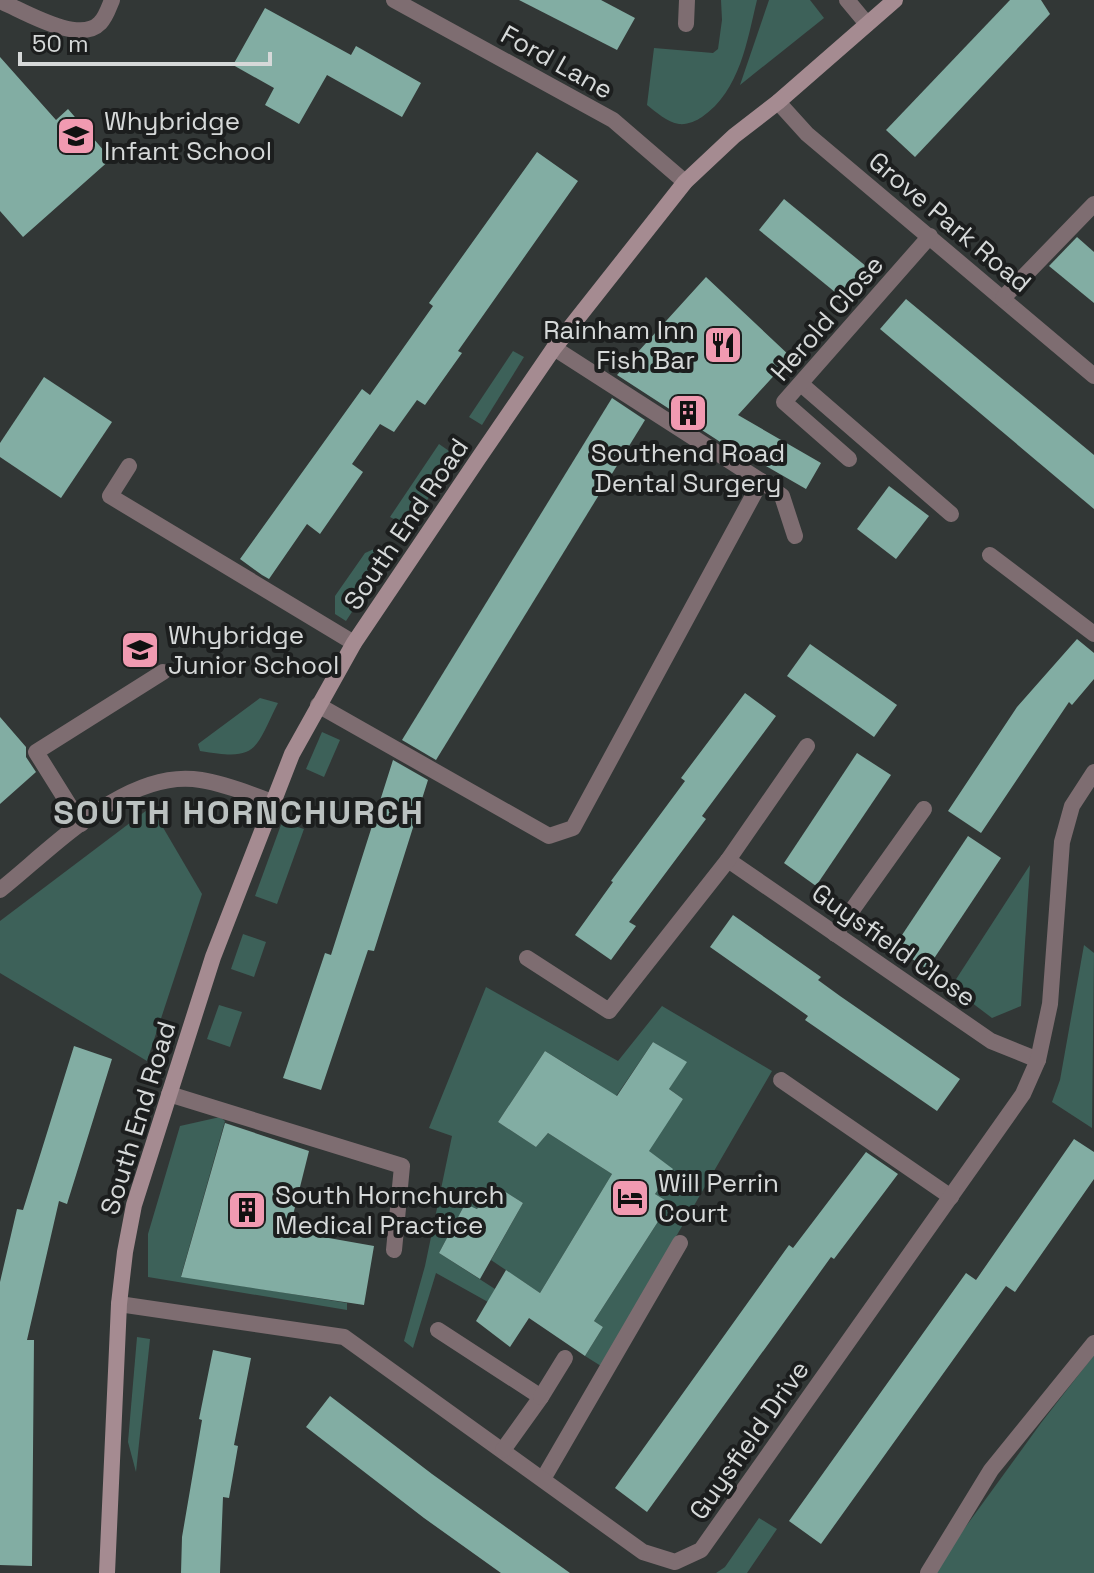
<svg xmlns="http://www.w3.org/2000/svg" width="1094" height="1573" viewBox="0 0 1094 1573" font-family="'Space Grotesk',sans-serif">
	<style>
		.green { fill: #3d6159 }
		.building { fill: #82ada3 }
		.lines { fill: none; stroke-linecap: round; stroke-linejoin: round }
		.lane { stroke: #7e6d71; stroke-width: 16 }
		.street { stroke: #7e6d71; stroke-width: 16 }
		.secondary { stroke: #a58b91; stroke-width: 16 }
		.labels { text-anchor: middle; stroke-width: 8; stroke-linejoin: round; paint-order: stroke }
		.street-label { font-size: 26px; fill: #d6d9d9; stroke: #1c1e1e }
		.poi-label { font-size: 26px; fill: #d6d9d9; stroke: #1c1e1e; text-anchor: start }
		.district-label { font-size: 34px; font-weight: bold; letter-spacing: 2px; fill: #bbc1c0; stroke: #1c1e1e }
	</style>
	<rect width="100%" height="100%" fill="#323736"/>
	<g class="green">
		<path d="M721,0H757C747,41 740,91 702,117C696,121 687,125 679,124C667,122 656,112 647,105L654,48L713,53L718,49L722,20Z"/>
		<path d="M769,0H810L824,18L740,85Z"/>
		<path d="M513,351L524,357L482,425L469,417Z"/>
		<path d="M439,444L452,453L454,460L409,527L390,517Z"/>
		<path d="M374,549L382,553L376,561L382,566L346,621L335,614V596L365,553Z"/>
		<path d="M260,698L278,703C254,751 258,761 200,751L198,744Z"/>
		<path d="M322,732L340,740L324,777L306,769Z"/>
		<path d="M151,807L202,894L147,1061L0,973V921Z"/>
		<path d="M282,822L304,829L277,904L255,896Z"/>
		<path d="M1030,865L1021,1006L992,1018L951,987Z"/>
		<path d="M243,934L266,942L254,977L231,969Z"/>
		<path d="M1084,945L1094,953L1092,1128L1052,1102L1060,1080Z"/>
		<path d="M486,987L618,1061L662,1006L772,1071L601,1366L585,1356L603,1327L594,1321L670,1203L655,1194L672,1169L638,1144L683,1099L669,1089L686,1062L653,1042L600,1120L592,1080L545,1051L498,1122L536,1147L548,1133L612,1174L540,1293L491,1260L523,1203L493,1184L477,1209L465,1204L439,1253L495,1289L488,1302L436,1273L413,1348L404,1341L425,1266L452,1136L429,1128Z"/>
		<path d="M219,1005L242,1012L230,1047L207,1039Z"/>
		<path d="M220,1117L225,1121L181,1276L347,1303V1310L148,1277V1234L180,1126Z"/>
		<path d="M137,1337L150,1339L136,1472L128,1442Z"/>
		<path d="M1094,1355V1573H932L1041,1423Z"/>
		<path d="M759,1518L777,1529L747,1573H716L725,1567Z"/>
	</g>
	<g class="building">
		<path d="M519,0H601L635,18L617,50Z"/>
		<path d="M1010,0H1041L1050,14L915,157L886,130Z"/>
		<path d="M265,8L351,55L356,46L421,83L402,117L327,75L299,124L265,105L274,88L233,65Z"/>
		<path d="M0,57L56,120L68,109L111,159L23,237L0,211Z"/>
		<path d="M537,152L578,181L458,351L462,353L425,405L417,400L394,432L380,424L352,464L363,472L320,534L307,524L269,579L262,575L240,559L362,389L370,395L433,306L429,303Z"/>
		<path d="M784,199L867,267L841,297L759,230Z"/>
		<path d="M1077,237L1094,252V303L1049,266Z"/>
		<path d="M706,277L791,357L738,415L821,463L806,489L747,455L745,458L617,375Z"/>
		<path d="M906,299L1094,455V509L880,329Z"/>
		<path d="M44,377L112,422L61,498L0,457V443Z"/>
		<path d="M612,398L645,420L436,760L402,740Z"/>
		<path d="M889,486L929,516L896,559L857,529Z"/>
		<path d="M1077,639L1094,653V679L1072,705L1069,702L981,833L948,811L1017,707Z"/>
		<path d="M810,644L897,705L874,737L787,676Z"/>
		<path d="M745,693L776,716L702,816L706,819L629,922L636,926L611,960L575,935L613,882L611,881L685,781L681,778Z"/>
		<path d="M0,717L26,747V757L36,772L0,804Z"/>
		<path d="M857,753L891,775L816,886L784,863Z"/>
		<path d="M393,760L428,780L374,951L368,950L321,1090L283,1078L325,953L331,955Z"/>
		<path d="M968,836L1001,858L927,969L894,947Z"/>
		<path d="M733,915L821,977L818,980L840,996L960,1079L937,1111L805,1020L808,1016L710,947Z"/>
		<path d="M653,1042L687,1062L669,1089L683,1099L649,1151L673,1169L655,1194L670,1203L594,1321L603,1327L585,1356L529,1318L510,1347L476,1321L506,1270L540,1293L612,1174L548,1133L536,1147L498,1122L545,1051L617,1096Z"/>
		<path d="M74,1046L112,1059L67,1204L59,1201L27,1340H34L32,1566L0,1565V1282L17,1209L23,1210Z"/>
		<path d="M225,1123L309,1151L289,1231L374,1246L364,1305L181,1277Z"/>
		<path d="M1074,1139L1094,1152V1179L1015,1292L1006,1286L821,1544L789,1521L966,1273L976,1280Z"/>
		<path d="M866,1152L898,1174L834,1259L831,1257L647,1512L615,1488L789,1245L793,1248Z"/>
		<path d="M493,1184L523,1203L480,1279L439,1253L465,1204L477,1209Z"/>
		<path d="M213,1350L251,1358L234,1445L238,1446L229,1498L223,1497L220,1573H181L182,1537L202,1420L199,1419Z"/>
		<path d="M330,1396L432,1474L570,1573H501L424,1518L306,1427Z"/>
	</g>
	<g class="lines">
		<g class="lane">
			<path d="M0,1C24,11 79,45 100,23C106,17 109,7 112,0"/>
			<path d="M801,384L951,514"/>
			<path d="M761,481L782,496L795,536"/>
			<path d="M990,555L1094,634"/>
			<path d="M318,705L549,836L573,828L761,481L554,348"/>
			<path d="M81,824L36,752L163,672"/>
			<path d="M835,934L924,809"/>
			<path d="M781,1080L951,1197"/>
			<path d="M169,1094L402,1166L394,1250"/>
			<path d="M543,1479L680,1243"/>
			<path d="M928,1573L991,1470L1094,1343"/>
		</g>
		<g class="street">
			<path d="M394,0L613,120L685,182"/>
			<path d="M847,0L867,24"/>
			<path d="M686,24L687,0"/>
			<path d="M778,102L807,134L1094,376"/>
			<path d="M1003,298L1094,204"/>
			<path d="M849,459L784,402L930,236"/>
			<path d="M129,466L110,496L354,643"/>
			<path d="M728,860L991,1041L1038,1060"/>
			<path d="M0,890C53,848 128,767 201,780C225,784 249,793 272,802"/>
			<path d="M527,958L609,1011L728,860L807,746"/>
			<path d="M119,1304L344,1337L643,1552L675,1562L701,1550L1023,1094L1038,1060L1050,1004L1062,842L1072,806L1094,772"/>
			<path d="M438,1330L541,1397L503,1450"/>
			<path d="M541,1397L565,1358"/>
		</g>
		<path class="secondary" d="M107,1573L119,1304L125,1252L134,1205L213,957L292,754L354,643L478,459L554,348L685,182L734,136L778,102L895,0"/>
	</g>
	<defs>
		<g id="school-square" transform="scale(2)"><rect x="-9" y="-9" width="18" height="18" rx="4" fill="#f19ab1" stroke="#1c1e1e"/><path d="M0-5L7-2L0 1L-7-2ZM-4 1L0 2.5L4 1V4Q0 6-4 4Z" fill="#111"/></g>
		<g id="restaurant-square" transform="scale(2)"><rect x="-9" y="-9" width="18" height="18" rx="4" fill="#f19ab1" stroke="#1c1e1e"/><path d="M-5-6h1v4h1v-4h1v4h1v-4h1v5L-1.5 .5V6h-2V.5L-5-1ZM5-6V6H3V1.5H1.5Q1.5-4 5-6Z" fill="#111"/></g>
		<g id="building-square" transform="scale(2)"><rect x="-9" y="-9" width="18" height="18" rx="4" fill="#f19ab1" stroke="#1c1e1e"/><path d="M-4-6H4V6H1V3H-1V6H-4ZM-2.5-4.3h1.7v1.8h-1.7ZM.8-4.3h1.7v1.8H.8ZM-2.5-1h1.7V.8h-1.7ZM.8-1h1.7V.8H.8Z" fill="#111"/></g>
		<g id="hotel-square" transform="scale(2)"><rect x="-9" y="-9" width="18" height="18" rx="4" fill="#f19ab1" stroke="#1c1e1e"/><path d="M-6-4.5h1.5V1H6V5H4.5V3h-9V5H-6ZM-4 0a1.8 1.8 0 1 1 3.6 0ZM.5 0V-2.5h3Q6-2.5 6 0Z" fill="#111"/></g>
	</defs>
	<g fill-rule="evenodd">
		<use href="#school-square" x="76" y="136"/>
		<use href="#restaurant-square" x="723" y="345"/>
		<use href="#building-square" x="688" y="413"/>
		<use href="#school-square" x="140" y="650"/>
		<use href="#hotel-square" x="630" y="1198"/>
		<use href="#building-square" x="247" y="1210"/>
	</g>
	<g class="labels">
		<g class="street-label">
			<text transform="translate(557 62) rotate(29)" y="9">Ford Lane</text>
			<text transform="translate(950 222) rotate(40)" y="9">Grove Park Road</text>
			<text transform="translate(827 318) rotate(-49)" y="9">Herold Close</text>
			<text transform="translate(406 524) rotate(-56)" y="9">South End Road</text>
			<text transform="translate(894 945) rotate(35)" y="9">Guysfield Close</text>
			<text transform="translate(138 1118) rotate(-73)" y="9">South End Road</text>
			<text transform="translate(749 1440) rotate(-55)" y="9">Guysfield Drive</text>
		</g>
		<g class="poi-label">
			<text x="104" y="130">Whybridge<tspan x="104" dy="30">Infant School</tspan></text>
			<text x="695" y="339" text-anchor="end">Rainham Inn<tspan x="695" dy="30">Fish Bar</tspan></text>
			<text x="688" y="462" text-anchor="middle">Southend Road<tspan x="688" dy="30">Dental Surgery</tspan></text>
			<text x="168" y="644">Whybridge<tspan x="168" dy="30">Junior School</tspan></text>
			<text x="658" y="1192">Will Perrin<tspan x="658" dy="30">Court</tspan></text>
			<text x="275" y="1204">South Hornchurch<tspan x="275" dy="30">Medical Practice</tspan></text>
		</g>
		<g class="district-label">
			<text x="239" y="824">SOUTH HORNCHURCH</text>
		</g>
	</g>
	<path d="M20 52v12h250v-12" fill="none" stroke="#d6d9d9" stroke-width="4"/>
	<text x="32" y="52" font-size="24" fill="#d6d9d9" stroke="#1c1e1e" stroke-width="6" paint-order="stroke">50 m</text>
</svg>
